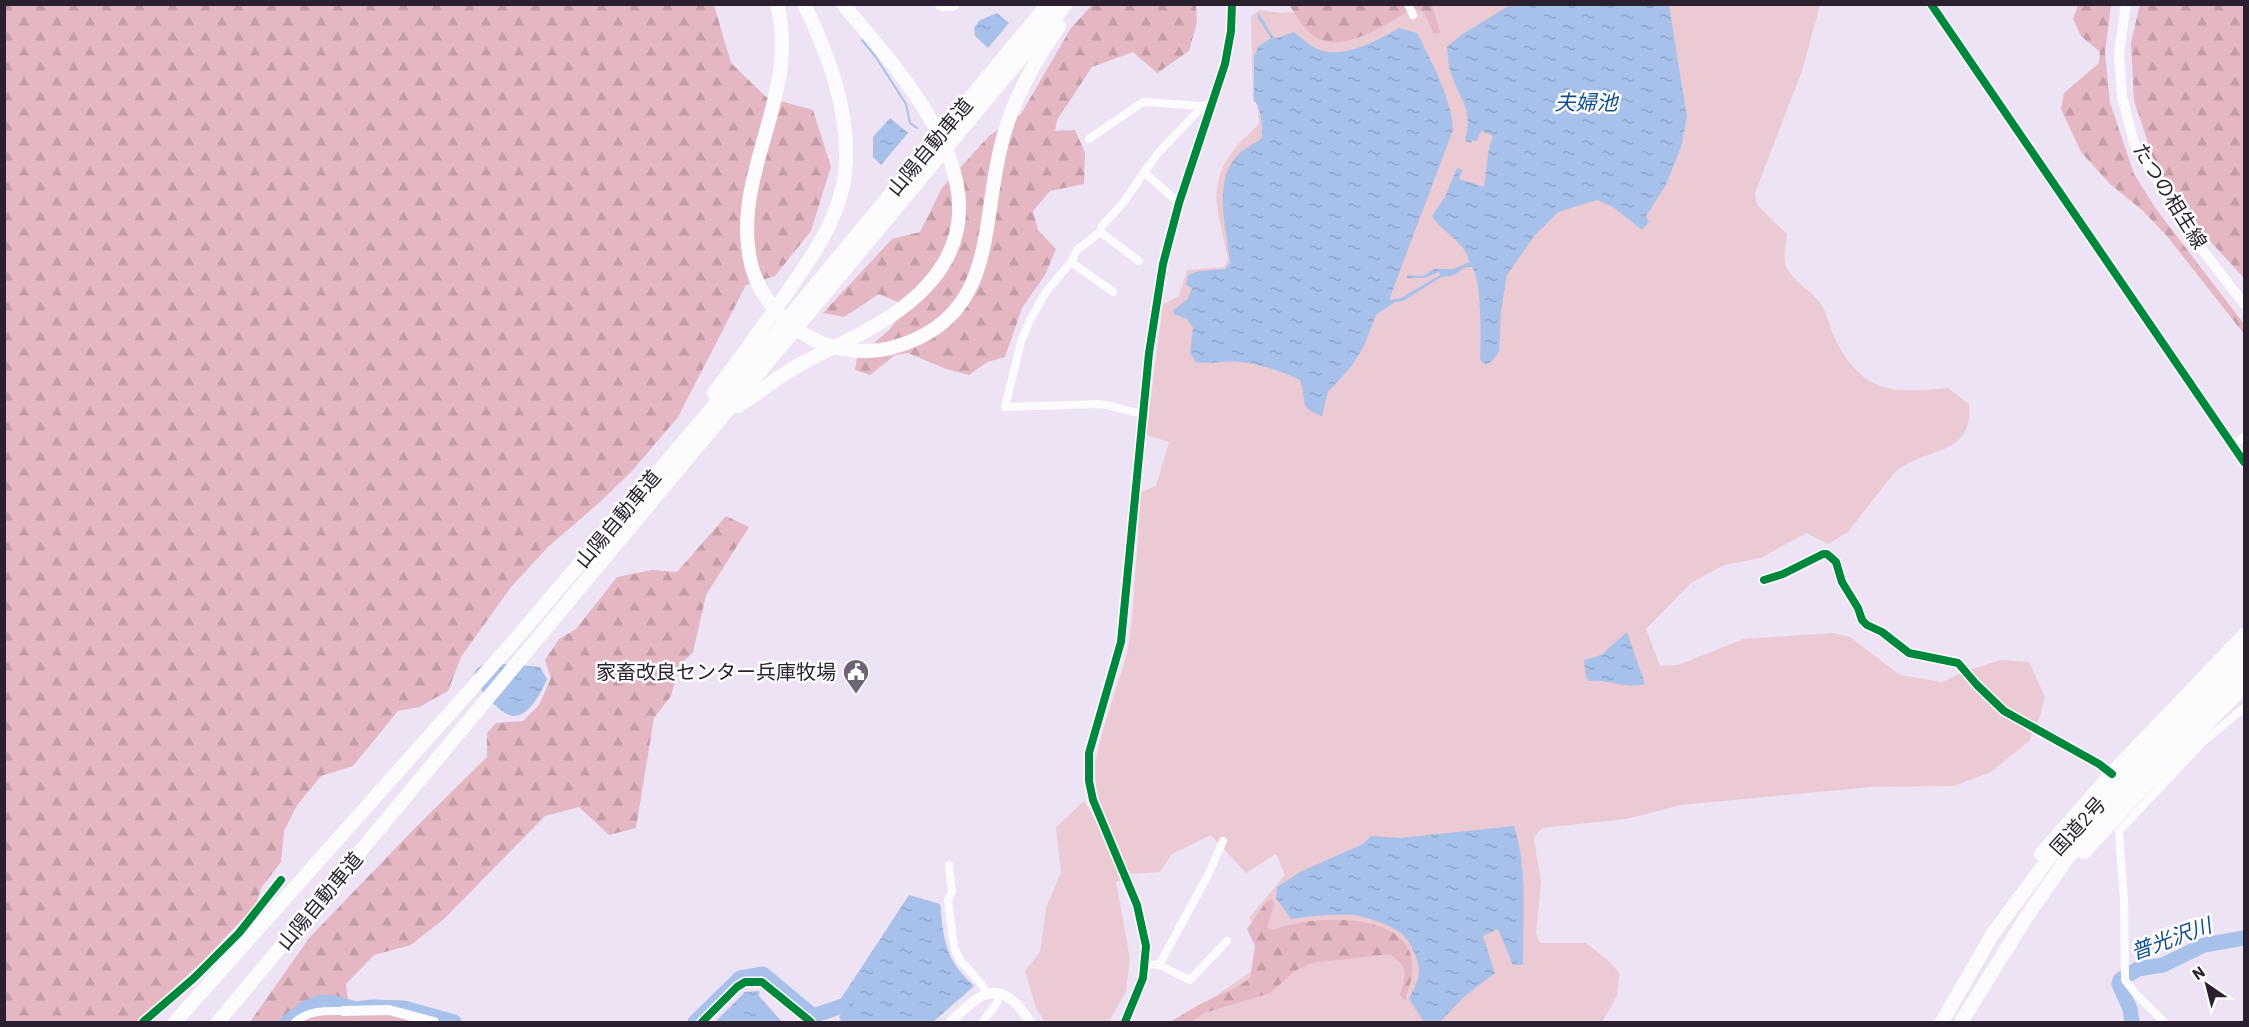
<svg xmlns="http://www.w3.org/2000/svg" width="2249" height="1027" viewBox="0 0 2249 1027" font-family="Barlow,'Noto Sans JP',sans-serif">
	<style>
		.grass { fill: #eccad4 }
		.forest { fill: url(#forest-firs) }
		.water { fill: url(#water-ripples) }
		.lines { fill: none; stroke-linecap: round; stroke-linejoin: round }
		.stream { stroke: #a7c1eb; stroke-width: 2 }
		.river { stroke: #a7c1eb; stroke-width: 15 }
		.street { stroke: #fcfbfd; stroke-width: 8 }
		.secondary { stroke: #fcfbfd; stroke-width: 10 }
		.highway { stroke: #fcfbfd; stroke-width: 14 }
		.rail-casing { stroke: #cbc8cd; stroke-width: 4.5 }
		.rail { stroke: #fff; stroke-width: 2; stroke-dasharray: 7; stroke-linecap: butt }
		.cycleway-casing { stroke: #fff; stroke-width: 11 }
		.cycleway { stroke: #00873e; stroke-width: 8 }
		.labels { text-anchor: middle; stroke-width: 5; stroke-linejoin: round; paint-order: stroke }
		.street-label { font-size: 20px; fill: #2a202f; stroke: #fff }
		.poi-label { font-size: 20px; fill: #2a202f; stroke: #fff; text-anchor: end }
		.water-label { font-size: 21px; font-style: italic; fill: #114e8c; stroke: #fff }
	</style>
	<defs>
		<pattern id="forest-firs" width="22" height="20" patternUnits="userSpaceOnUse" patternTransform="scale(1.5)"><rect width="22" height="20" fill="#e4b7c2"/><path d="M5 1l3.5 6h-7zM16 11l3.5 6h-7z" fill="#c49da7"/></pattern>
		<pattern id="water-ripples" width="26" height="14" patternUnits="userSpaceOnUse" patternTransform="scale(1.5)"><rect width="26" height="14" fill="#a7c1eb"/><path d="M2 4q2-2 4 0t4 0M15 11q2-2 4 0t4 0" fill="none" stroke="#90a6ca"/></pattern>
	</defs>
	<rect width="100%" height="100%" fill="#eee3f4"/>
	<path class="grass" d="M1403,5H1820L1802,71L1755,193L1757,205L1787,234C1786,243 1784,253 1785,261C1787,279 1811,289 1820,303C1828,314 1830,329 1836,341C1865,395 1892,393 1948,388L1969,404C1974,458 1924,446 1894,473L1848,532L1828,544L1806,533L1761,558L1724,565L1691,583L1646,629L1660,666L1678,665L1744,639L1833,633L1850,637L1900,675L1942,682L1966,671L2001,660L2029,662L2045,697L2039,719L2029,741L1991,772L1954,786L1871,787L1681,805L1626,819L1542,828L1534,838L1541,882L1536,933L1540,943H1586L1609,961L1619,973L1617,996L1602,1022H1178L1259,966L1263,940L1249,918L1285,875L1276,854L1246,873L1211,835L1172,854L1160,872L1131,874L1116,882L1130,958L1126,991L1109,1022H1045L1036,1008L1025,971L1040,952L1046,908L1061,872L1056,827L1084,801L1095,819L1100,805L1096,786L1095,764L1101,737L1127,653L1132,620L1141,492L1156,486L1169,442L1146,435L1163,304L1179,296L1187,270L1224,267L1228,259C1219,214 1204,186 1236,147C1243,138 1252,133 1259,123L1257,104L1253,101L1251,17L1259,10L1280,13Z"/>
	<g class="forest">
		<path d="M2140,4L2244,5V278L2198,228L2156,167L2134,100L2131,43Z"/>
		<path d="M5,5H714L731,63L766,97L813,110L831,167L811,231L775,276L746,285L678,417L631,472L600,502L548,547L511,587L461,657L448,691L419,707L398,711L353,766L321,776L297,805L284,831L281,862L261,888L256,905L203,961L144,1015L139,1022H5Z"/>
		<path d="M1092,5H1196L1197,22L1189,51L1157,73L1133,52L1092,67L1057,120L1055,131L1075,130L1085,153L1084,184L1050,191L1033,211L1038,230L1056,249L1045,275L1022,308L1005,357L987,362L969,375L946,369L908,353L895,355L870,375L855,370L857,358L890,329L907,306L879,294L844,317L823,313L892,239L920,232L942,188L989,136L1021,114L1071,28Z"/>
		<path d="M1289,5H1432L1440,32L1434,34L1424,12L1414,8C1385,24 1334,63 1305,28C1299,21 1294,12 1289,5Z"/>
		<path d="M2078,5H2111L2105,53L2110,103L2134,174L2156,209L2244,324V334L2167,236L2142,210L2110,184L2081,152L2061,109L2064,93L2099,63L2100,52L2081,36L2073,19Z"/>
		<path d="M726,516L749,527L706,595L693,652L679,666L671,696L654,718L636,828L609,835L579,807L545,816L445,918L411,945L374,955L346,984L348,1000L418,1022H250L310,937L417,826L487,757V733L496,723L523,721L539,705L551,678L545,660L559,639L576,629L617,577L652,570L677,572Z"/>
		<path d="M1271,899L1274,904L1267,927L1273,930C1307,916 1403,909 1412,960C1414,974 1409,988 1405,1001L1400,995C1406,976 1409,967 1390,954L1311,963L1295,971L1270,993L1204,1013L1191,1022H1170L1202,1003L1237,987L1250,978L1255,946L1247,929L1266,902Z"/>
	</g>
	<g class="water">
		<path d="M1510,5H1669L1687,117L1681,147L1666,185L1646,216L1649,222L1642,230L1613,207L1597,200L1558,212L1535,235L1507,275L1501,311L1499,352L1492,361L1486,365L1480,360C1481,342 1482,280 1472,267H1466L1452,276L1441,277L1403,301L1395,302L1376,315L1364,346L1351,367L1328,392L1322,416C1296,407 1308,400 1300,380C1281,371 1260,364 1239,362C1224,360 1211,365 1196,362L1190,353L1193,328L1187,319L1174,314L1173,310L1188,299L1192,288L1186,285L1188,275L1199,271L1225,269L1230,263C1227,229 1211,181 1239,154C1245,147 1255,144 1262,138C1263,128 1261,107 1254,100V56L1258,47L1271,38L1258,18V12L1273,37L1277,38L1294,32C1300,36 1306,43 1313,47C1340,62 1376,41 1399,28L1417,33C1431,61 1452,99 1453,130L1389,300L1401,298L1440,275L1439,272L1424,278H1407V275L1423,276L1434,269H1454L1469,262C1466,241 1442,233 1432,216L1445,197L1457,168L1463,170L1459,179L1484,187L1489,148L1493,136L1481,131L1477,141L1472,140L1471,143L1465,141C1473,108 1462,104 1452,76C1448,67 1448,56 1447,47L1461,35Z"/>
		<path d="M997,13L1009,23L988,48L975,36L974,28L980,20Z"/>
		<path d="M890,118L908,133L881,165L873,157V137Z"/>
		<path d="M1627,632L1645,684C1627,690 1609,679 1589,681L1586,677L1584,660L1601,655Z"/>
		<path d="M491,663L540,667L547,679C542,691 529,717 513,716C501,715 471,684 475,672C477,666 485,664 491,663Z"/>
		<path d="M1514,826C1528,869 1523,918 1523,962L1522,965H1513L1498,929L1483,936L1495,973L1464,997L1440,1022H1424L1409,999C1413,990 1420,979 1419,968C1418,959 1410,941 1403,935C1395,926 1364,916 1352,915C1331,914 1311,916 1291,919L1276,898L1277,887L1300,872L1363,844L1371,836L1400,838Z"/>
		<path d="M909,895L940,904C944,942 945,959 974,986L933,1022H841L839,1016L843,1013L840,1000Z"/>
		<path d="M759,991V996L782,1022H715L745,992Z"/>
	</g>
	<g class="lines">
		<path class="stream" d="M862,40L875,56L906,104L910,123L917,128"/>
		<g class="river">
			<path d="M287,1022L306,1008L322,1002L335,1003L355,1009L373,1007L404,1008L454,1022"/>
			<path d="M695,1022L740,978L763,974L813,1016L842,1006"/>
			<path d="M2132,1022L2130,1009L2119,984L2120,980L2138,969L2163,965L2204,945L2244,938"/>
		</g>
		<g class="street">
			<path d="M1408,4L1413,15"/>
			<path d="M1931,4L2244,462"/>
			<path d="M1089,139L1143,102L1204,106"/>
			<path d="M1144,172L1179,203"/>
			<path d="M1100,232L1139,261"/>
			<path d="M1071,262L1113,292"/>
			<path d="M1143,413C1128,413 1114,405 1099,404L1005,407L1021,342L1030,320L1046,292L1071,262L1077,250L1100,232L1102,226L1122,204L1158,153L1203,106"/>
			<path d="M2233,445L2244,437"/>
			<path d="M1764,580L1783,574L1823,554H1827L1836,562L1842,582L1858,608L1862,620L1867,625L1882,632L1909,653L1958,663L1977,685L2004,711L2099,764L2112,774"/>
			<path d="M949,865L952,892L948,900L954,947L960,960L983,986L986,994"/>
			<path d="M1146,964L1159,965L1208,875L1223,841"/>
			<path d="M1159,965L1190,980L1227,941"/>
			<path d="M143,1022L194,978L239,933L281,880"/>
			<path d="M295,1022C310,1010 325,1011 343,1011"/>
			<path d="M702,1022L737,987L745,982H762L811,1022"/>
			<path d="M983,1022C988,1013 999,1004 1000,994"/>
			<path d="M2164,1022L2135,993L2125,980L2124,899L2119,831L2203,742L2244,708"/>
		</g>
		<g class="secondary">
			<path d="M2126,4L2119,53L2122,96L2134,143L2188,231L2244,304"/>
			<path d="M343,1011L389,1010L434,1022"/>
			<path d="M951,1022C982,990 1002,977 1030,1022"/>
			<path d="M1125,1022L1143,978L1146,946L1137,905L1093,800L1089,781V753L1121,642L1149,353L1163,264L1179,203L1225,64L1231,31L1232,4"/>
		</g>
		<g class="highway">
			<path d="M777,4C800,93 735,169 749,254C754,288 776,317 804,334C829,350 863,355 891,348C1004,318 978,216 1005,131C1016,94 1037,58 1059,26"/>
			<path d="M942,4H952"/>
			<path d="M714,393C737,363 759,332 781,301C810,260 844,215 846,162C848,107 828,53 804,4"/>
			<path d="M738,406C759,393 777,377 799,365C834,346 870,332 902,308C1029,212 915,90 843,4"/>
			<path d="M2084,852L2131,801L2244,686"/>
			<path d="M2041,854L2113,772L2244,635"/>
			<path d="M175,1022L507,649L765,346L1048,4"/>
			<path d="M218,1022L1066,4"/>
			<path d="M1942,1022L1992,935L2049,858L2082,820L2244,653"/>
			<path d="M1961,1022L2027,916L2066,860L2098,822L2244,671"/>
		</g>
		<g class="rail-casing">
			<path id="rail" d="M2243,1022H2244"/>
		</g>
		<use href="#rail" class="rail"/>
		<g class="cycleway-casing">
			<g id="cycleway">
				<path d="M1931,4L2244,462"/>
				<path d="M1764,580L1783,574L1823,554H1827L1836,562L1842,582L1858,608L1862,620L1867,625L1882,632L1909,653L1958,663L1977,685L2004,711L2099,764L2112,774"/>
				<path d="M143,1022L194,978L239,933L281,880"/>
				<path d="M702,1022L737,987L745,982H762L811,1022"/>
				<path d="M1125,1022L1143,978L1146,946L1137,905L1093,800L1089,781V753L1121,642L1149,353L1163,264L1179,203L1225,64L1231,31L1232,4"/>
			</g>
		</g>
		<use href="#cycleway" class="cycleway"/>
	</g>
	<defs>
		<g id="civic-pin" transform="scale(1.35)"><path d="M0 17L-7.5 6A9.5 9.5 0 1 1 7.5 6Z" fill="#6f6474" stroke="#fff"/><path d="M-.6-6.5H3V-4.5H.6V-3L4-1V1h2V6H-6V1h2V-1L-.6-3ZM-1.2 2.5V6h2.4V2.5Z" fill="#fff"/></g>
	</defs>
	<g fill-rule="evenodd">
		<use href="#civic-pin" x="856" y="672"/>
	</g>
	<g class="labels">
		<g class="street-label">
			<text transform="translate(930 147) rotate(-50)" y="7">山陽自動車道</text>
			<text transform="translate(2170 196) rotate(58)" y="7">たつの相生線</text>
			<text transform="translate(618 519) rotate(-50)" y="7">山陽自動車道</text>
			<text transform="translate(2078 826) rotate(-47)" y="7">国道2号</text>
			<text transform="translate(320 901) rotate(-50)" y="7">山陽自動車道</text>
		</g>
		<g class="poi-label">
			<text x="836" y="679">家畜改良センター兵庫牧場</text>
		</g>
		<g class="water-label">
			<text x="1586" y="110">夫婦池</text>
			<text transform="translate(2171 939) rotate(-20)" y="7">普光沢川</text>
		</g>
	</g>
	<rect width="2249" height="1027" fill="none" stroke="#2a202f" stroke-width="12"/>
	<g transform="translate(2207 985) rotate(325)" stroke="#ffffff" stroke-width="4.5" paint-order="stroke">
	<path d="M0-4.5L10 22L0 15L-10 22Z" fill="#2a202f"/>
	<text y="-9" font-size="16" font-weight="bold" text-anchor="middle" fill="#2a202f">N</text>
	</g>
</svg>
